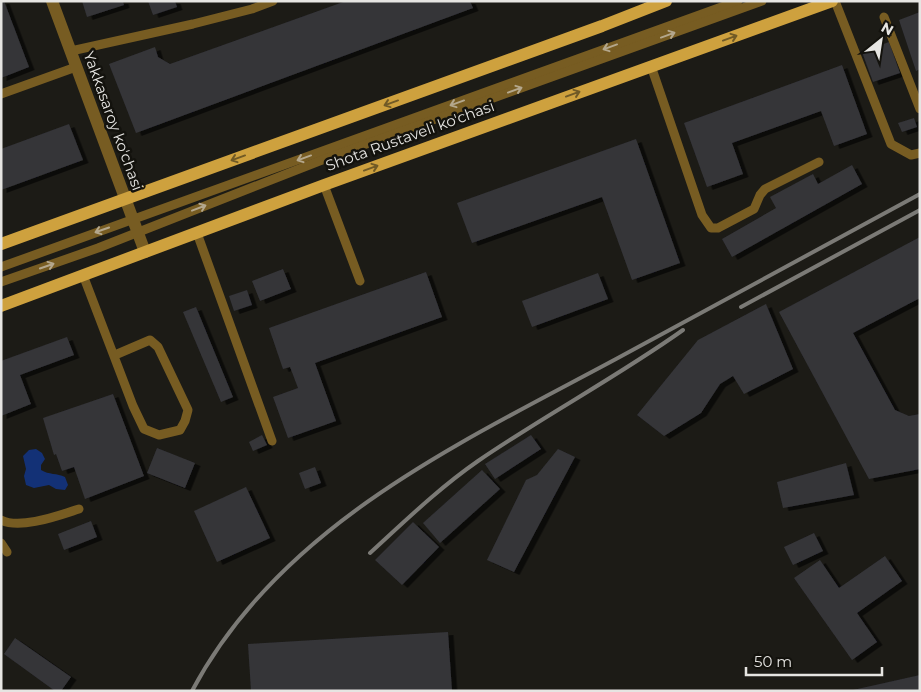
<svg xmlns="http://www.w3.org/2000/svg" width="921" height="692" viewBox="0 0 921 692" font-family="Montserrat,sans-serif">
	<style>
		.water { fill: #133176 }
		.building { fill: #343439; filter: url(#shadow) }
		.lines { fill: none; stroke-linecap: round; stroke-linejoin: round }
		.lane { stroke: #775c22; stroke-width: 9 }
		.street { stroke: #775c22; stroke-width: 12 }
		.primary { stroke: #cea13e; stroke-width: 12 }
		.rail { stroke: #7b7a76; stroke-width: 4 }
		.oneway { stroke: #b4a78c }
		.oneway2 { stroke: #705a26 }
		.labels { text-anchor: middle; stroke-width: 5; stroke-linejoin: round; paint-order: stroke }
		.street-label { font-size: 15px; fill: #e6e5e2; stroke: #13120d }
	</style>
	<defs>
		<filter id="shadow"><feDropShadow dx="5.5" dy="3" stdDeviation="0" flood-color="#0009"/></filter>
	</defs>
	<rect width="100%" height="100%" fill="#1c1b16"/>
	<path class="water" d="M36,449L42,453L45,459L41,465V470C49,475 57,473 65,477L68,485L65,490L56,489L49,485L34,488L26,485L24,476L26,469L23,456L29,450Z"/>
	<g class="building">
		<path d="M1,1H4L29,67L1,78Z"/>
		<path d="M82,1H123L124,5L87,17Z"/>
		<path d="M148,1H175L177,7L153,15Z"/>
		<path d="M346,1H470L473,8L136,133L109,64L155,47L158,57L170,64Z"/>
		<path d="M920,12V69L916,71L899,20Z"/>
		<path d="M889,42L900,73L873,82L862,52Z"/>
		<path d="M842,65L867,134L834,146L821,111L732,143L743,174L707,187L684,123Z"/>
		<path d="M914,118L917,127L902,132L898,123Z"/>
		<path d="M69,124L83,160L1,190V149Z"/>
		<path d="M636,139L680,263L632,280L602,197L472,243L457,203Z"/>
		<path d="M852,165L862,184L732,257L722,239L776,208L770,197L813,174L818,184Z"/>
		<path d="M920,237V298L853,333L895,410L909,416L920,414V469L869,479L779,312Z"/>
		<path d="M283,269L291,289L260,301L252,281Z"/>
		<path d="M426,272L442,317L315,363L336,421L288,438L273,397L298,388L290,367L283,369L269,328Z"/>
		<path d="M598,273L608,299L532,327L522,301Z"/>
		<path d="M247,290L252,305L234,311L229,296Z"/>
		<path d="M766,304L793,369L744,394L733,376L720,384L701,413L664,436L637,415L698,340Z"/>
		<path d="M196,307L233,397L221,402L183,312Z"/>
		<path d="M67,337L74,355L20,375L31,404L1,416V361Z"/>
		<path d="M113,394L144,476L85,499L74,467L62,471L56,454L54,455L43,418Z"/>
		<path d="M262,435L267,445L253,451L249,442Z"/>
		<path d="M531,435L541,449L495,479L485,464Z"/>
		<path d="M157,448L195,463L185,488L147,473Z"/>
		<path d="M558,449L575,457L514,572L487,560L526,480L537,475Z"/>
		<path d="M846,463L854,495L783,508L777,482Z"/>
		<path d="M315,467L321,483L305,489L299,473Z"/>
		<path d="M482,470L500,489L440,543L423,523Z"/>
		<path d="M246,487L270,538L217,562L194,511Z"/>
		<path d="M91,521L97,537L64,550L58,534Z"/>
		<path d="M413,522L439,547L402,585L375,560Z"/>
		<path d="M814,533L823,551L793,565L784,547Z"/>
		<path d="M885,556L902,581L857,613L877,642L852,660L794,578L820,560L839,588Z"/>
		<path d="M448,632L452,691H251L248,644Z"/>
		<path d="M15,638L71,677L61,691H55L4,654Z"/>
		<path d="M920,675V691H853V690Z"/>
	</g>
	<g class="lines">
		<g class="lane">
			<path d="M835,1L891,144L911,155L920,153"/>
			<path d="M884,17L920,109"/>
			<path d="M71,51L193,24L252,9L273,1"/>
			<path d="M651,66L702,215L711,228H718L754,209L760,195L765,189L819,162"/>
			<path d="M1,94L76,67"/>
			<path d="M324,185L360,281"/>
			<path d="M197,233L272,441"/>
			<path d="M1,267L738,1"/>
			<path d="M83,275L133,406L144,429L159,435L180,430L185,421L188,410L158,347L150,340L115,355"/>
			<path d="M1,282L98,248L322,160L762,1"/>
			<path d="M1,520C20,530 60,515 79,509"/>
			<path d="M1,543L7,552"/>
		</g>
		<path class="street" d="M52,1L145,252"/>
		<g class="primary">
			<path d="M1,244L602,26L666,1"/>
			<path d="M1,306L324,185L832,1"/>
		</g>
		<g class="rail">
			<path d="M741,307L920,210"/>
			<path d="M370,553C405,521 439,488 478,461C545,415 617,377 683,330"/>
			<path d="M192,691C280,525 458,444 616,359C718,304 819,249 920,194"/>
		</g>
	</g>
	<defs><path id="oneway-shaft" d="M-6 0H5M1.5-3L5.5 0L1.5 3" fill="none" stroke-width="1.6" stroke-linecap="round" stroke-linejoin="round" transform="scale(1.25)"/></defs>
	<g class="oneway">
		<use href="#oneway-shaft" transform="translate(668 35) rotate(-20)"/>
		<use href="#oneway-shaft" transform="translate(610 47) rotate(160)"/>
		<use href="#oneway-shaft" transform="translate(515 90) rotate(-20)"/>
		<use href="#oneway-shaft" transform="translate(457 103) rotate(160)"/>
		<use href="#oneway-shaft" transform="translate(304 158) rotate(160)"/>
		<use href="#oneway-shaft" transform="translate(199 208) rotate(-21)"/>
		<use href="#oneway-shaft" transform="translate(102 230) rotate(161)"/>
		<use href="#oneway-shaft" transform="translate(47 266) rotate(-19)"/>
	</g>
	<g class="oneway2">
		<use href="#oneway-shaft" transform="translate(730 38) rotate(-20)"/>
		<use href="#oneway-shaft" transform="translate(573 94) rotate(-20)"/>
		<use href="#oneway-shaft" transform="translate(391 103) rotate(160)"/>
		<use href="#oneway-shaft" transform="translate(238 158) rotate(160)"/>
		<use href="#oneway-shaft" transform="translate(371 168) rotate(-20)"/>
	</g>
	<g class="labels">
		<g class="street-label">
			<text transform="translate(113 121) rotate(70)" y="5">Yakkasaroy ko'chasi</text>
			<text transform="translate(410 136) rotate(-20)" y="5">Shota Rustaveli ko'chasi</text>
		</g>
	</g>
	<rect width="921" height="692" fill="none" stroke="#e6e5e2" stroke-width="5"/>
	<g transform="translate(881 40) rotate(30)" stroke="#13120d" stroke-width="4" paint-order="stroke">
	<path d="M0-4L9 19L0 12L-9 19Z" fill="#e6e5e2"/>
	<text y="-8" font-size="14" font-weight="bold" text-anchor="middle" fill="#e6e5e2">N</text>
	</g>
	<path d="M746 667v8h136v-8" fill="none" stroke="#e6e5e2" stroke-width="2.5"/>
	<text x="754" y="667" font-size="15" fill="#e6e5e2" stroke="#13120d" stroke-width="4" paint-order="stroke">50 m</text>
</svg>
